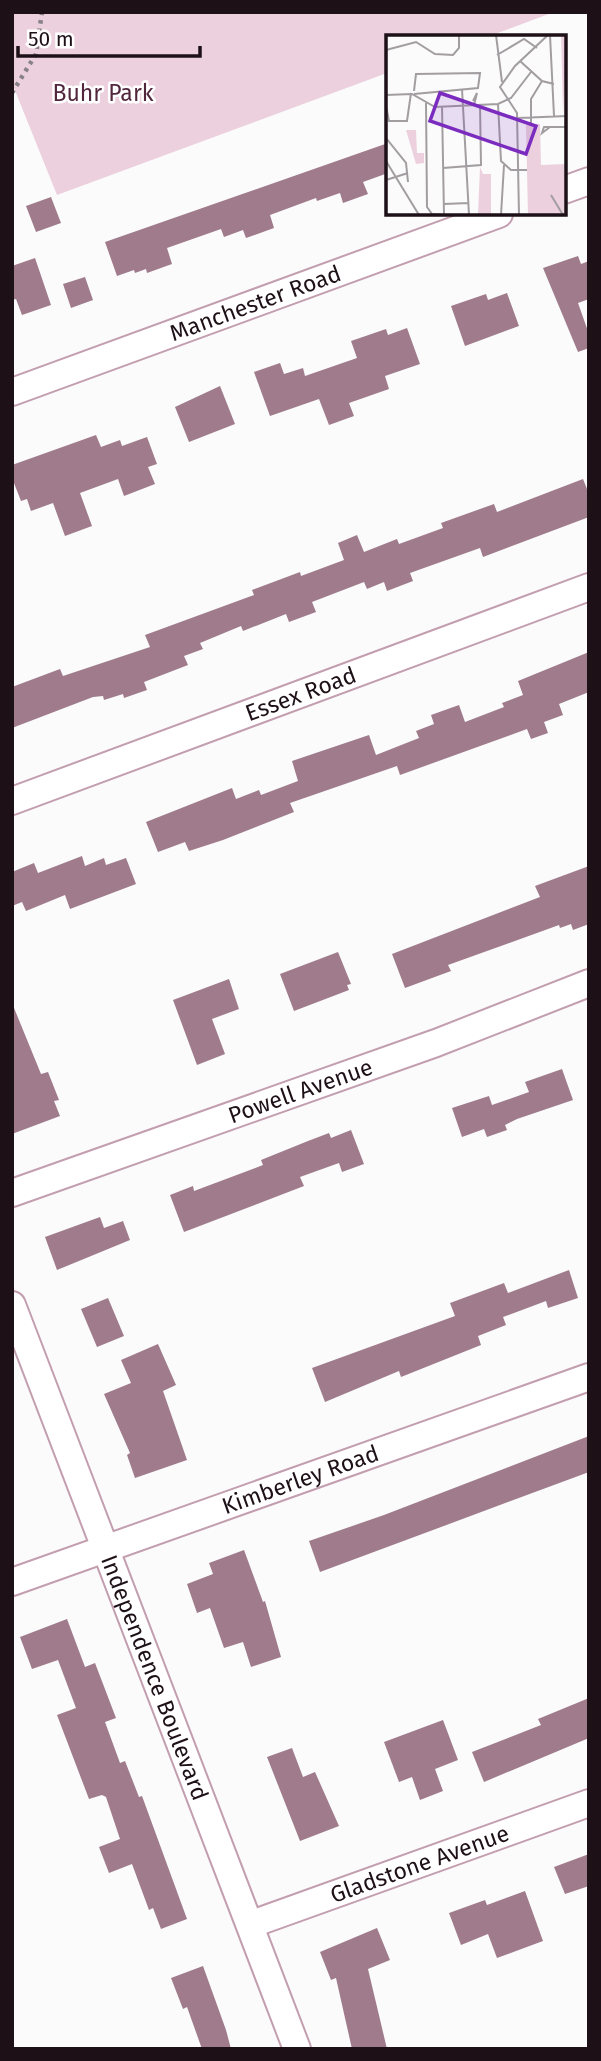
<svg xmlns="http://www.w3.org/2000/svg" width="601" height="2061" viewBox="0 0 601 2061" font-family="'Fira Sans',sans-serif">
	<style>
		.green { fill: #ecd0dd }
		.building { fill: #9f7b8c }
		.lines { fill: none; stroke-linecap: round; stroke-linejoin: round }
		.minor-casing { stroke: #c39eaf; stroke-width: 30 }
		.path { stroke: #888185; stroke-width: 4.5; stroke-dasharray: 3.5 5; stroke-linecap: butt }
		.minor { stroke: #fff; stroke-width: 26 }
		.labels { text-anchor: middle; stroke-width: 5; stroke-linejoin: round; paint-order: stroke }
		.park-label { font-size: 23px; fill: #52273d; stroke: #fff }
		.street-label { font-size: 23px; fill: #1d1017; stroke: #fff }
		.inset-road { fill: none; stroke: #a29da0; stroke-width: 2 }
		.view { fill: #7b2cbf; fill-opacity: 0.15; stroke: #7b2cbf; stroke-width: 3.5 }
		.inset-edge { fill: none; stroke: #1d1017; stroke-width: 3.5 }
	</style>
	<rect width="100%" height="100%" fill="#fbfbfb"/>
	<path class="green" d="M12,12H554L487,37H388L387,73L57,195L12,83Z"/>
	<g class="building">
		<path d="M388,143V173L363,182L368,194L343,203L340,193L317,201L316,198L270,215L274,228L246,238L243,230L224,237L221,229L167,248L172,264L147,273L146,269L135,273L134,270L117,276L105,242Z"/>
		<path d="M51,197L61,223L36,232L26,206Z"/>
		<path d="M578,256L581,264L589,261V299L578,303L589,334V348L578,352L543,268Z"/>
		<path d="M35,258L51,305L22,315L16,299L12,300V266Z"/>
		<path d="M85,277L93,300L71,308L63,284Z"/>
		<path d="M507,293L519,326L465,346L451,306L486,294L488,300Z"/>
		<path d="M407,328L420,364L385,376L389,389L349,403L354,416L329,425L319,399L270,416L254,372L280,363L284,374L303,368L305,376L357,358L351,341L386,329L388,335Z"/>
		<path d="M220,386L235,424L189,442L175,407Z"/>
		<path d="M96,435L101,447L120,440L122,446L147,437L157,464L148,467L155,484L124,496L118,479L80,493L92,526L65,536L53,503L31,511L27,499L21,501L12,478V465Z"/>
		<path d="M583,479L589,494V517L483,557L480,548L410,573L413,581L387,591L384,582L367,589L364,582L312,602L316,612L289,622L286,614L243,631L241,626L200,643L203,649L184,656L188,665L144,682L147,690L124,698L123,694L104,700L103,696L93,697L12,728V687L60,669L63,676L150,647L145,635L254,595L252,590L300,572L301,576L344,560L338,543L357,535L364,552L397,539L399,544L443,528L441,523L494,504L497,512Z"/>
		<path d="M589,652V692L559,704L563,715L544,722L548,733L531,739L527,729L400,775L397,766L290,803L294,812L223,840L189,851L185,842L158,852L146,822L232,788L236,799L259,790L261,795L298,781L292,761L369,735L376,755L419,738L416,731L434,724L431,715L459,705L465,722L504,707L502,703L523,695L518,681Z"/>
		<path d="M82,856L85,866L104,858L106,865L126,858L136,884L70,909L65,895L26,911L22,902L12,906V872L34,863L38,873Z"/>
		<path d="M589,866V924L573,930L571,924L560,928L559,925L448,965L451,971L405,988L392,954L540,897L535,886Z"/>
		<path d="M338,952L351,984L347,985L349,990L294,1011L280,974Z"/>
		<path d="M229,979L239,1009L212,1019L225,1054L197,1065L173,1000Z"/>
		<path d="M12,1003L41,1074L48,1072L59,1100L54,1101L60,1116L12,1134Z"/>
		<path d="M562,1069L573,1100L517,1119L505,1125L507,1130L487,1137L484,1129L462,1137L452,1108L489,1096L492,1105L529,1092L525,1082Z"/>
		<path d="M351,1130L364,1164L342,1172L339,1163L300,1177L304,1186L184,1232L170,1195L193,1186L194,1191L263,1165L261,1160L308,1141L329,1133L331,1138Z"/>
		<path d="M100,1217L104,1228L123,1221L130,1240L57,1270L45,1237Z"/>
		<path d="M569,1270L578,1298L548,1308L546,1301L503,1317L506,1325L478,1336L481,1345L401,1377L399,1371L325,1402L312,1368L455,1316L450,1303L504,1283L508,1293Z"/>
		<path d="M108,1298L124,1336L97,1347L81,1309Z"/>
		<path d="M158,1344L176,1385L163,1391L187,1460L135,1478L127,1455L130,1453L104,1394L131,1383L121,1360Z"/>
		<path d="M589,1436V1472L320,1572L309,1541L384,1515Z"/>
		<path d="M244,1550L263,1602L265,1601L281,1657L251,1667L243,1642L224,1648L210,1608L197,1613L187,1584L213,1574L209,1563Z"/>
		<path d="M67,1619L85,1667L95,1663L116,1718L105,1722L120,1763L125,1761L139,1797L142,1796L187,1919L161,1929L153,1908L149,1910L132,1864L109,1873L99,1847L120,1839L106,1797L102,1795L89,1799L57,1715L76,1708L58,1660L32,1669L20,1637Z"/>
		<path d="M589,1698V1738L484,1782L472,1752L541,1725L538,1719Z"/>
		<path d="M443,1720L458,1760L435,1769L443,1791L420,1800L412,1777L399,1782L384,1742Z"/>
		<path d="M292,1748L303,1777L315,1772L339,1826L300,1841L267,1757Z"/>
		<path d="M589,1854V1886L565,1894L554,1867Z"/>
		<path d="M525,1891L543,1941L497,1958L488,1934L461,1945L449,1913L485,1900L487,1905Z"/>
		<path d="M377,1928L390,1960L368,1969L387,2049H352L336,1978L331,1980L320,1952Z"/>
		<path d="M203,1966L226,2030L231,2049H202L187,2007L183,2009L171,1978Z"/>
	</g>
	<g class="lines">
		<g class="minor-casing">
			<g id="minor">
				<path d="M564,190L589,181"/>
				<path id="s1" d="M12,392L499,214"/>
				<path id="s2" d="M12,801L589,587"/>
				<path id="s3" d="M12,1193L436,1043L589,983"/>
				<path id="s4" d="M12,1305L297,2049"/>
				<path id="s5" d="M12,1582L589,1377"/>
				<path id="s6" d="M252,1924L589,1803"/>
			</g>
		</g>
		<path class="path" d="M12,93L36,54L42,12"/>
		<use href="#minor" class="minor"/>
	</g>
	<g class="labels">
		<g class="park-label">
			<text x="103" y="101">Buhr Park</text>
		</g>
		<g class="street-label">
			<text dy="8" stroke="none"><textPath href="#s1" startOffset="259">Manchester Road</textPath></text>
			<text dy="8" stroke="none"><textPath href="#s2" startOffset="308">Essex Road</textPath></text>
			<text dy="8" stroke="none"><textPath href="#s3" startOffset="306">Powell Avenue</textPath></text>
			<text dy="8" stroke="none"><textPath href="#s5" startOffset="306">Kimberley Road</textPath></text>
			<text dy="8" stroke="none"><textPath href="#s4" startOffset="399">Independence Boulevard</textPath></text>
			<text dy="8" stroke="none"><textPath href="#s6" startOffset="178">Gladstone Avenue</textPath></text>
		</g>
	</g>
	<g transform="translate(386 35)">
		<rect width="180" height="180" fill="#fbfbfb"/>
		<path d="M175,0H181L177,79L176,36ZM154,89L155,130L180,129V180H142L140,90ZM20,95H30L31,118H38V128L30,129ZM94,132L97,139H105V180H92Z" fill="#ecd0dd"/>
		<path class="inset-road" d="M110,0L116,47M164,0L168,81M0,15L30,7L49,19L67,20L73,13V0M111,20L138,4L151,13M134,26L156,46L168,49M76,54L83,180M28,59L92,53L94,38L30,39L28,56M0,60L26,59L49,72L112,69L125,63L145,37M87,66L91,58L88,70M40,68L41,172L46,179L58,180M112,69L115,126L125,135H141M0,71L3,86H21L25,58M56,71L58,180M132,83L181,81M145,89V64L156,46M164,92L156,98L158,92H181M0,103L20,128L22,147M0,126L33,180M57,133L95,130L94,70M0,145L22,138M165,160L177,180M58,169L83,168M115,180L118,130M133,180L131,78L114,52L129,31L162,0"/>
		<path class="view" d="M54,58L150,91L140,119L44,86Z"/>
		<rect width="180" height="180" class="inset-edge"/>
	</g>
	<rect width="601" height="2061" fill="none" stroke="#1d1017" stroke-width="28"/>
	<path d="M18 46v10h182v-10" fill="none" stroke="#1d1017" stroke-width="3.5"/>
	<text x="28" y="46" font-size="21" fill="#1d1017" stroke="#ffffff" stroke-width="5" paint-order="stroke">50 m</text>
</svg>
